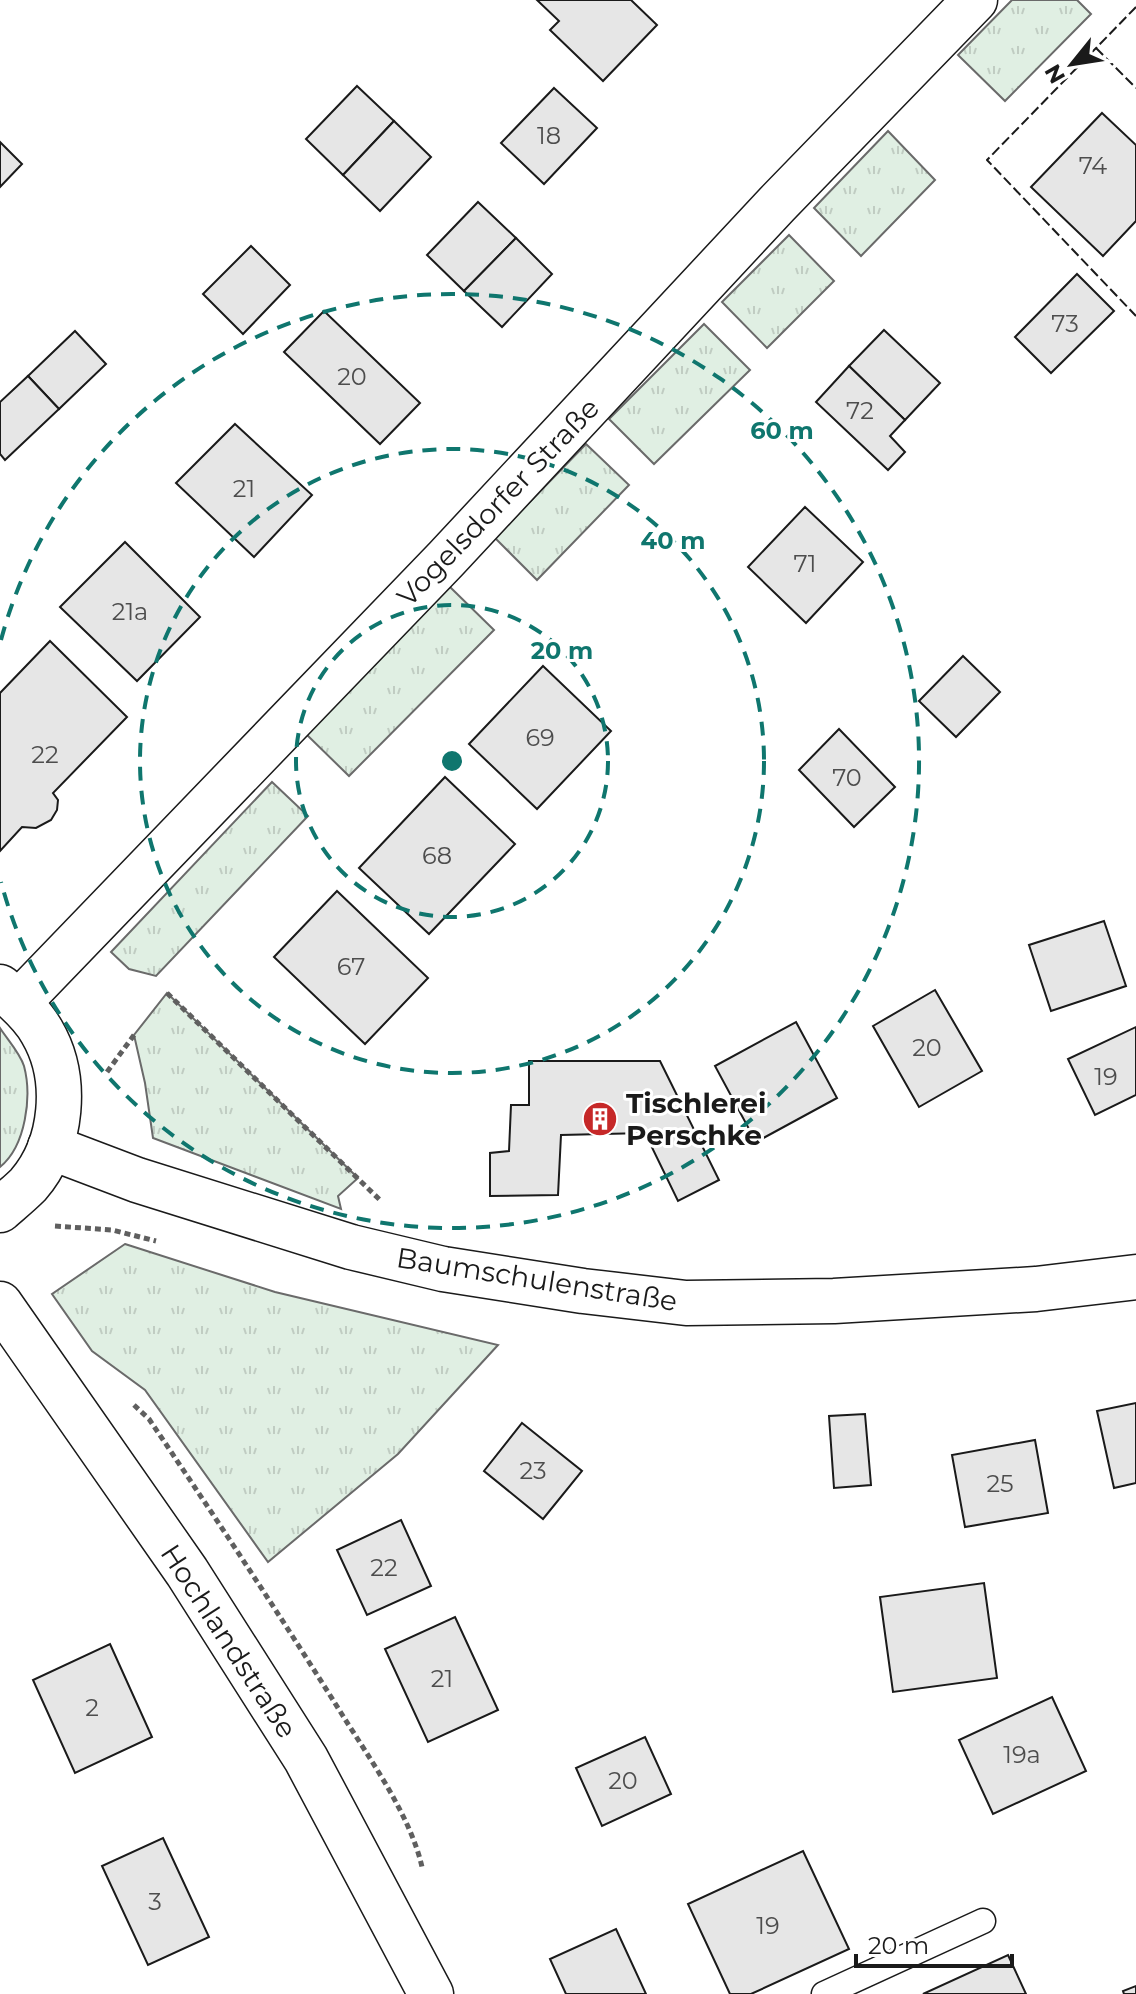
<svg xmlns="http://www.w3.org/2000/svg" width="1136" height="1994" viewBox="0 0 1136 1994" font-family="Montserrat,sans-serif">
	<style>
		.grass { fill: url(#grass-tufts); stroke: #6a6a6a; stroke-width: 2 }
		.building { fill: #e6e6e6; stroke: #1a1a1a; stroke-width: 2 }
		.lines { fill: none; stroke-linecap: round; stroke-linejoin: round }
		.service-casing { stroke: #1a1a1a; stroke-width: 27 }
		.minor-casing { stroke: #1a1a1a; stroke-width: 47 }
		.tertiary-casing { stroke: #1a1a1a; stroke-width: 47 }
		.path { stroke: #5f5f5f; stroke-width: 5; stroke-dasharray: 6 4; stroke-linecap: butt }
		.service { stroke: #fff; stroke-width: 24 }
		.minor { stroke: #fff; stroke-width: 44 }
		.tertiary { stroke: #fff; stroke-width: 44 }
		.fence { stroke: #1a1a1a; stroke-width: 2; stroke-dasharray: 10 4; stroke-linecap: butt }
		.ring { fill: none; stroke: #0f766e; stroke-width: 4; stroke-dasharray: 14 10 }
		.labels { text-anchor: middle; stroke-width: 6; stroke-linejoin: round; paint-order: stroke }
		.number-label { font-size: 24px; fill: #4d4d4d }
		.street-label { font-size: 28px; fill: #1a1a1a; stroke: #fff }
		.poi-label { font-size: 28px; font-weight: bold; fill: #1a1a1a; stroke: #fff; text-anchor: start }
		.centre { fill: #0f766e; stroke: #fff; stroke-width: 4 }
		.ring-label { font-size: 24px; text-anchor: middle; font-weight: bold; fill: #0f766e; stroke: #fff; stroke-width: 6; stroke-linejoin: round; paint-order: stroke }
	</style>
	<defs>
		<pattern id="grass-tufts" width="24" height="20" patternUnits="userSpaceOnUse" patternTransform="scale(2)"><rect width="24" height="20" fill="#e0efe3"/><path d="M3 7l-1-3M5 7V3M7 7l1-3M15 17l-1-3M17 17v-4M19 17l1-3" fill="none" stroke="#c0ccc2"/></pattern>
	</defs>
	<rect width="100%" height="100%" fill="#fff"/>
	<g class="grass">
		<path d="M1012,0H1077L1091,14L1005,101L958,55Z"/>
		<path d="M888,131L935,180L861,256L814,208Z"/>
		<path d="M789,235L834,281L767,348L722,302Z"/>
		<path d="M704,324L750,370L654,464L609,419Z"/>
		<path d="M586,444L629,485L537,580L495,538Z"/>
		<path d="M450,587L494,630L349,776L305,733Z"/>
		<path d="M272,782L308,816L156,976L129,969L111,952Z"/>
		<path d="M167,993L358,1178L338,1196L341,1209L153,1138L145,1083L134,1035Z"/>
		<path d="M0,1028C7,1039 20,1053 24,1066C32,1096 26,1146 0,1167Z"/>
		<path d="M125,1244L275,1292L498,1345L398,1454L268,1562L145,1390L92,1351L52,1294Z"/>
	</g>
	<g class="building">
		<path d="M537,0H631L657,25L603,81L550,30L559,21Z"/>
		<path d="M357,86L394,121L343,175L306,139Z"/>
		<path d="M554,88L597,128L544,184L501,143Z"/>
		<path d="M1102,113L1136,145V221L1103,256L1031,187Z"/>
		<path d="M394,121L431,157L380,211L343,175Z"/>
		<path d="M0,142L22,164L0,187Z"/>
		<path d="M478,202L516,238L464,291L427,255Z"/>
		<path d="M516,238L552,274L502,327L464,291Z"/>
		<path d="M251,246L290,285L243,334L203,294Z"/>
		<path d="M1077,274L1114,311L1051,373L1015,337Z"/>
		<path d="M324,311L420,403L380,444L284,352Z"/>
		<path d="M884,330L940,383L905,420L849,366Z"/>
		<path d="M75,331L106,364L59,409L28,376Z"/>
		<path d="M849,366L905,420L890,436L905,452L888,470L816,402Z"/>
		<path d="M28,376L59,409L5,460L0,454V402Z"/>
		<path d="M235,424L312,495L254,557L176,483Z"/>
		<path d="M805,507L863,562L806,623L748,567Z"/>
		<path d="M125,542L200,617L137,681L60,607Z"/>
		<path d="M50,641L127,717L53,793L58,800L57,810L51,820L36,828L22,827L0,851V693Z"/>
		<path d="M963,656L1000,692L956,737L919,701Z"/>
		<path d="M543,666L611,731L537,809L469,744Z"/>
		<path d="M839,729L895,787L854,827L799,770Z"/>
		<path d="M445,777L515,844L429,934L359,868Z"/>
		<path d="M337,891L428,978L365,1044L274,957Z"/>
		<path d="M1104,921L1126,986L1051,1011L1029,945Z"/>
		<path d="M935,990L982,1071L919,1107L873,1026Z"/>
		<path d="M796,1022L837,1098L756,1142L715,1066Z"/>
		<path d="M1136,1027V1095L1095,1115L1068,1059Z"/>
		<path d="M529,1061H660L719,1180L678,1201L645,1133L561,1135L558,1195L490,1196V1153L509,1151L511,1105H529Z"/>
		<path d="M1136,1403V1483L1114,1488L1097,1411Z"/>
		<path d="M865,1414L871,1485L834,1488L829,1416Z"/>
		<path d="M522,1423L582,1471L543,1519L484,1471Z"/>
		<path d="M1035,1440L1048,1513L965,1527L952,1455Z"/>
		<path d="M401,1520L431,1586L367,1615L337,1550Z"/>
		<path d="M984,1583L997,1678L893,1692L880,1597Z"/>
		<path d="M455,1617L498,1710L428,1742L385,1649Z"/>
		<path d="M110,1644L152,1737L75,1773L33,1680Z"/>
		<path d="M1052,1697L1086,1771L993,1814L959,1740Z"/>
		<path d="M645,1737L671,1794L602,1826L576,1768Z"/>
		<path d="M163,1838L209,1937L148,1965L102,1866Z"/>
		<path d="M803,1851L849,1949L751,1994H730L688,1904Z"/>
		<path d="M616,1929L646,1994H566L550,1959Z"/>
		<path d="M1008,1955L1026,1994H923Z"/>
		<path d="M1136,1986V1994H1124L1123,1991Z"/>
	</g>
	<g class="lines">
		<g class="service-casing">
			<path id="service" d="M824,1994L983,1921"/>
		</g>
		<g class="minor-casing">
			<g id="minor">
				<path d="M19,1002L446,559L777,204L975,0"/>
				<path d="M0,1304L187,1572L306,1759L431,1994"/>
			</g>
		</g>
		<g class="tertiary-casing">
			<g id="tertiary">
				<path d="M0,987C16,1000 32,1014 42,1032C69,1078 63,1145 28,1185C19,1194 9,1202 0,1210"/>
				<path d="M50,1147L137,1180L351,1247L443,1269L583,1291L686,1303L834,1301L1036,1289L1136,1277"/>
			</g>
		</g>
		<g class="path">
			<path d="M167,993L382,1202"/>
			<path d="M107,1072L134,1035"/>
			<path d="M55,1226L112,1230L156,1241"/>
			<path d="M134,1405L149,1419C215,1517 280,1615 343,1716C370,1759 411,1817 422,1867"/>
		</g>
		<use href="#service" class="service"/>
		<use href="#minor" class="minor"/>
		<use href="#tertiary" class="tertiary"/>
		<g class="fence">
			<path d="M1136,7L987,160L1136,316"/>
			<path d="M1096,48L1136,88"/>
		</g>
	</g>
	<g class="ring">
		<circle cx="452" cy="761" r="156"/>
		<circle cx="452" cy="761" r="312"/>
		<path d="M1 640A467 467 0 1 1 1 882"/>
	</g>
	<defs>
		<g id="building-disc" transform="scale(1.8)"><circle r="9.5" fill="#c62828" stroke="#fff"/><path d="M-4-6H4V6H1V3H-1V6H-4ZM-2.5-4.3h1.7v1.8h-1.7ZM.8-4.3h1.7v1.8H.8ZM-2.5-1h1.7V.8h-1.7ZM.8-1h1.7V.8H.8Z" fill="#fff"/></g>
	</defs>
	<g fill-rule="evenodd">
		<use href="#building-disc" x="600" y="1119"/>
	</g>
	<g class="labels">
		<g class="number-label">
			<text x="549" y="144">18</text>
			<text x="1093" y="174">74</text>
			<text x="1065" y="332">73</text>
			<text x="352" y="385">20</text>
			<text x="860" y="419">72</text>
			<text x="244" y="497">21</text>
			<text x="805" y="572">71</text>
			<text x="130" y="620">21a</text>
			<text x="540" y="746">69</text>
			<text x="45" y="763">22</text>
			<text x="847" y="786">70</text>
			<text x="437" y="864">68</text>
			<text x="351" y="975">67</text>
			<text x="927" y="1056">20</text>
			<text x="1106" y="1085">19</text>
			<text x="533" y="1479">23</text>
			<text x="1000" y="1492">25</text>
			<text x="384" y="1576">22</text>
			<text x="442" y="1687">21</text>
			<text x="92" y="1716">2</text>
			<text x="1022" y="1763">19a</text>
			<text x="623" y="1789">20</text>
			<text x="155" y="1910">3</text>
			<text x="768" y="1934">19</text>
		</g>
		<g class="street-label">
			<text transform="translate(498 502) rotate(-46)" y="10">Vogelsdorfer Straße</text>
			<text transform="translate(537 1279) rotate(9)" y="10">Baumschulenstraße</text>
			<text transform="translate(229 1641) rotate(57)" y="10">Hochlandstraße</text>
		</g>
		<g class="poi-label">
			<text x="626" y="1113">Tischlerei<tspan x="626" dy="32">Perschke</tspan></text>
		</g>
	</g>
	<circle cx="452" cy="761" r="12" class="centre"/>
	<g class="ring-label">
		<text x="782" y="439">60 m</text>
		<text x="673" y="549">40 m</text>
		<text x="562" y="659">20 m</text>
	</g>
	<g transform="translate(1072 64) rotate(240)" stroke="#ffffff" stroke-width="6" paint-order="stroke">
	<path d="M0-6L14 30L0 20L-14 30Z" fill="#1a1a1a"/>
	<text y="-12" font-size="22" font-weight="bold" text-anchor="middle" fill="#1a1a1a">N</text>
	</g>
	<path d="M856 1954v12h156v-12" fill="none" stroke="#1a1a1a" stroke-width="4"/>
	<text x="868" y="1954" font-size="24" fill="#1a1a1a" stroke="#ffffff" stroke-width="6" paint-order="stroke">20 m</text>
</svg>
